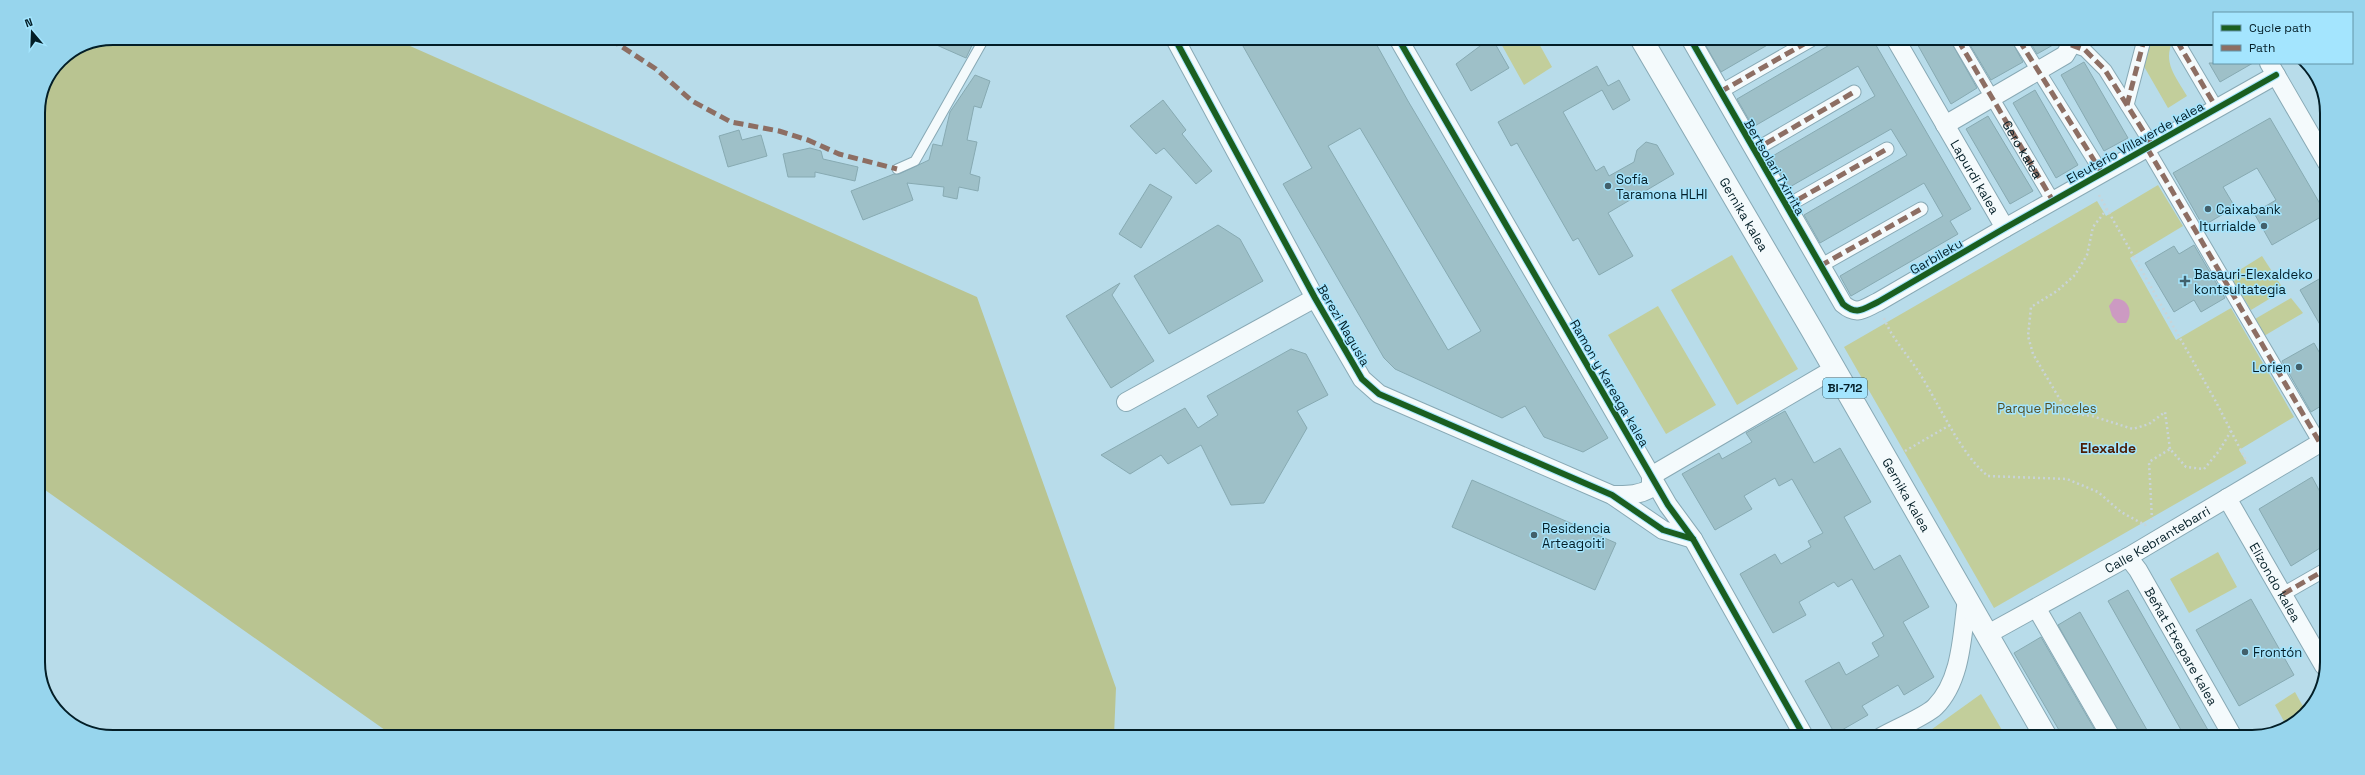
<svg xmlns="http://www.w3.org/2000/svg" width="2365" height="775" viewBox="0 0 2365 775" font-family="'Space Grotesk',sans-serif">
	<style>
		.green { fill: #c2ce9b }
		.forest { fill: #b9c491 }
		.water { fill: #cc9ac2 }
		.building { fill: #9ec0c8; stroke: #87aab2; fill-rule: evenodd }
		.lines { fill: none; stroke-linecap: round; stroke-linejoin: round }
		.service-casing { stroke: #88a9b5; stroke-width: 11 }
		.pedestrian-casing { stroke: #88a9b5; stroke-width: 15 }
		.minor-casing { stroke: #88a9b5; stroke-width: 20 }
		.primary-casing { stroke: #88a9b5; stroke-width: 24 }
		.path { stroke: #c9d4d9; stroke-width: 2.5; stroke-dasharray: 2 3; stroke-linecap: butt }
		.service { stroke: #f4fafc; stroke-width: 9 }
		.pedestrian { stroke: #f4fafc; stroke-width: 13 }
		.minor { stroke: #f4fafc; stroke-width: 18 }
		.primary { stroke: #f4fafc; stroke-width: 22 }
		.quiet { stroke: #8d6e63; stroke-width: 5; stroke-dasharray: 10 5; stroke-linecap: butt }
		.cycleway-casing { stroke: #a4e5fe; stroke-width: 8 }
		.cycleway { stroke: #1b5e20; stroke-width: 6 }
		.poi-dot { fill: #42606b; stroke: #a4e5fe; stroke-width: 1.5 }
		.labels { text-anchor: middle; stroke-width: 3; stroke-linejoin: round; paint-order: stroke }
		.shield { fill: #a4e5fe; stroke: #335a68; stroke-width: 1 }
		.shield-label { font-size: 12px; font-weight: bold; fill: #031e27 }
		.street-label { font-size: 13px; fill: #031e27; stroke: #a4e5fe }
		.poi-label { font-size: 13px; fill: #031e27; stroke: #a4e5fe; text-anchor: start }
		.park-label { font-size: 13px; fill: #534f24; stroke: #a4e5fe }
		.neighbourhood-label { font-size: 14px; font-weight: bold; fill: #4d1d05; stroke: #a4e5fe }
		.rim { fill: none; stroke: #031e27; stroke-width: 2 }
	</style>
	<rect width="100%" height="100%" fill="#b8dcea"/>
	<g class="green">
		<path d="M1499,40H1537L1552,67L1524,85Z"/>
		<path d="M2148,40L2173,41C2162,62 2176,77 2187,96L2168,108L2142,63Z"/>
		<path d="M2158,185L2183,226L2130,258L2176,340L2231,308L2294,417L2239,450L2247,463L1994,608L1844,347L2097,201L2106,216Z"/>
		<path d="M1732,255L1798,369L1737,405L1671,290Z"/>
		<path d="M2262,256L2284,290L2251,310L2230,276Z"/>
		<path d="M2291,298L2303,313L2264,336L2255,319Z"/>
		<path d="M1658,306L1716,405L1666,434L1608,335Z"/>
		<path d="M2218,552L2237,587L2189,613L2170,579Z"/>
		<path d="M2295,692L2305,710L2298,721L2286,725L2275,705Z"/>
		<path d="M1981,694L2006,737H1921Z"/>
	</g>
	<path class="forest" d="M114,38H399L401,42L977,297L1116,688L1114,736L392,735L38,485V113L44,84L60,60L85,44Z"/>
	<path class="water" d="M2114,299C2128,297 2134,313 2126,323H2118L2112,316L2109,306Z"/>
	<g class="building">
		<path d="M923,39H975L966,58Z"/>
		<path d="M1239,39L1374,40L1408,101L1608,438L1583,452L1544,437L1525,406L1502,418L1395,369L1384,358L1283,184L1312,168ZM1360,128L1481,331L1448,350L1328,146Z"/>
		<path d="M1488,40H1493L1509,68L1471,91L1456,64Z"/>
		<path d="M1712,40H1776L1721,72L1705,44Z"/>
		<path d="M1838,40H1873L1971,209L1950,221L1958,234L1851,296L1840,276L1943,216L1924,183L1820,243L1804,215L1907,155L1891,129L1788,188L1771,157L1875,96L1858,66L1753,127L1737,99Z"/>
		<path d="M1915,40H1950L1977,88L1951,104Z"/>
		<path d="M1967,40H2011L2023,62L1991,80Z"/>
		<path d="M2029,40H2060V41L2037,54Z"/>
		<path d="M2084,62L2128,138L2104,151L2061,75Z"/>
		<path d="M2209,63H2253L2220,82Z"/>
		<path d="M1597,66L1608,86L1619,80L1630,100L1613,110L1602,90L1563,112L1596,171L1604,166L1609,176L1634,162L1637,150L1646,142L1657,145L1674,174L1608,213L1633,256L1599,275L1578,238L1573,241L1517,143L1511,146L1498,122Z"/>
		<path d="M975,75L990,81L981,108L974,106L967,140L977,142L970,174L980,177L978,191L959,187L957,199L943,196L944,187L907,183L913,200L863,220L851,191L894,174H899L929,160L933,144L942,146L950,112Z"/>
		<path d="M2035,90L2078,165L2056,178L2013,103Z"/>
		<path d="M1163,100L1186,130L1182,134L1212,171L1196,184L1164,148L1156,154L1130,126Z"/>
		<path d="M1988,116L2033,191L2010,204L1966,129Z"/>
		<path d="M2270,118L2326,214L2272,245L2254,213L2276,200L2257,168L2223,187L2235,207L2203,226L2173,173Z"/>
		<path d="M739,130L742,140L761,135L767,156L728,167L719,136Z"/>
		<path d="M810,148L821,151L823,159L858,167L855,181L815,172V177H788L783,154Z"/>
		<path d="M1150,184L1172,197L1141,248L1119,234Z"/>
		<path d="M1218,225L1240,239L1263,281L1169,334L1134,276Z"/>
		<path d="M2194,245L2225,298L2201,312L2194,300L2174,312L2145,263L2174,246L2179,254Z"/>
		<path d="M2326,275V335L2300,290Z"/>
		<path d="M1120,283L1112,295L1154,361L1111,388L1066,316Z"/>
		<path d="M2314,343L2326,364V403L2311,412L2282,361Z"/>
		<path d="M1291,349L1306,354L1328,395L1297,411L1307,428L1264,503L1231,505L1201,445L1168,464L1161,455L1130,474L1101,455L1185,408L1198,428L1218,415L1207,396Z"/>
		<path d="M1785,411L1814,463L1840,448L1871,502L1844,517L1874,570L1900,555L1929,607L1903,622L1934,677L1904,695L1898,685L1862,706L1868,715L1835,734L1805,681L1839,662L1846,675L1879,656L1872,643L1884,636L1852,579L1838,587L1834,582L1799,602L1806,615L1773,633L1740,574L1775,554L1781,564L1811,547L1808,541L1823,533L1792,479L1779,486L1775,478L1744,496L1752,509L1715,530L1682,474L1719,453L1722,459L1752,442L1746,433Z"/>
		<path d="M2312,477L2325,501V545L2291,566L2259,509Z"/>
		<path d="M1472,480L1616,543L1595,590L1452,527Z"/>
		<path d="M2128,590L2212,737H2185L2108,601Z"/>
		<path d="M2251,599L2294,675L2239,706L2196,630Z"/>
		<path d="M2080,612L2151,737H2121L2058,625Z"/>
		<path d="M2041,637L2099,737H2063L2014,653Z"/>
	</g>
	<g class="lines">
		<g class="service-casing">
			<path id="service" d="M897,169L915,161L984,39"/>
		</g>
		<g class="pedestrian-casing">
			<g id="pedestrian">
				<path id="s1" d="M1958,40L2053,201"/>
				<path d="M2019,40L2102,173"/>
				<path d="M2177,41L2217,109"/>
				<path d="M2071,45L2085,50L2105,70L2152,145"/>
				<path d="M1720,92L1811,40"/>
				<path d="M2127,105L2144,40"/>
				<path d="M2147,148L2320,443"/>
				<path d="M1753,151L1854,92"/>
				<path d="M1785,207L1887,149"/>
				<path d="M1820,266L1921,209"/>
				<path d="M2283,594L2325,570"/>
			</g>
		</g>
		<g class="minor-casing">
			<g id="minor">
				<path d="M1175,39L1315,298L1362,379L1379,394L1612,495L1663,530L1693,539"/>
				<path d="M1399,40L1668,505L1693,539L1804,736"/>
				<path d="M1691,40L1843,304C1857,316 1863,309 1878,302L2005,228L2276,75"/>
				<path id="s2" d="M1896,40L2005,228"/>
				<path d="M2269,63L2327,163"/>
				<path d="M1945,125L2065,55L2071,45V40"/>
				<path d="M1126,402L1315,298"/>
				<path d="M1651,476L1834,369"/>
				<path d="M1612,495C1626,495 1638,496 1651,488V476"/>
				<path id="s3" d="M2227,498L2324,666"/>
				<path id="s4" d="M2128,557L2138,570L2233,737"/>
				<path d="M2037,609L2111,737"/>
				<path id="s5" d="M1988,634L2128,557L2325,440"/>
				<path d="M1881,737C1895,729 1926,716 1935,707C1962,680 1962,634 1967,599"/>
			</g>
		</g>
		<g class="primary-casing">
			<g id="primary">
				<path id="s6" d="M1642,40L1812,330L2046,737"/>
			</g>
		</g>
		<g class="path">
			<path d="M2099,195L2215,400L2249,466"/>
			<path d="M2107,209L2093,227L2087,255L2075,275L2057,291L2031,307L2028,336L2033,354L2068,413L2092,416L2133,429L2149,424L2165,412L2170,449"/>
			<path d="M1884,318C1892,339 1908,355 1920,374C1939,404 1961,455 1988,476L2067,479L2098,492L2121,512L2145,525L2146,524"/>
			<path d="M1905,451L1950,425"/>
			<path d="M2152,520L2149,462L2170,449L2186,467L2204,469L2219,451L2231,431"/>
		</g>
		<use href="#service" class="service"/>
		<use href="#pedestrian" class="pedestrian"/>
		<use href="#minor" class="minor"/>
		<use href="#primary" class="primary"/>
		<g class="quiet">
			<path d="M610,39L656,69L692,101L731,122L779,131L808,140L839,154L897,169"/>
			<path d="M1958,40L2053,201"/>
			<path d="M2019,40L2102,173"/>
			<path d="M2177,41L2217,109"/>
			<path d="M2071,45L2085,50L2105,70L2152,145"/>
			<path d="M1720,92L1811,40"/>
			<path d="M2127,105L2144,40"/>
			<path d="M2147,148L2320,443"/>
			<path d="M1753,151L1854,92"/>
			<path d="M1785,207L1887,149"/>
			<path d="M1820,266L1921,209"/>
			<path d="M2283,594L2325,570"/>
		</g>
		<g class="cycleway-casing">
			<g id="cycleway">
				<path d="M1175,39L1315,298L1362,379L1379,394L1612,495L1663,530L1693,539"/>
				<path d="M1399,40L1668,505L1693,539L1804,736"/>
				<path d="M1691,40L1843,304C1857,316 1863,309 1878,302L2005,228L2276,75"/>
			</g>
		</g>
		<use href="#cycleway" class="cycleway"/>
	</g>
	<g class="poi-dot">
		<circle cx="1608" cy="186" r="4"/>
		<circle cx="2208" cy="209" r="4"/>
		<circle cx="2264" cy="226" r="4"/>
		<path d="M2183 275h4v4h4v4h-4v4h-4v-4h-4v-4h4z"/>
		<circle cx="2299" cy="367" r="4"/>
		<circle cx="1534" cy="535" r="4"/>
		<circle cx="2245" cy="652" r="4"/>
	</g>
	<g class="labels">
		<rect class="shield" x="1823" y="378" width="44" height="20" rx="3"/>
		<g class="shield-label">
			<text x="1845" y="392">BI-712</text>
		</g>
		<g class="street-label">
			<text transform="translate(2135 142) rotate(-29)" y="5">Eleuterio Villaverde kalea</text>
			<text dy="5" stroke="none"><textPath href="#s1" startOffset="127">Gero kalea</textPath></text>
			<text transform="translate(1775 167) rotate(60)" y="5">Bertsolari Txirrita</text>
			<text dy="5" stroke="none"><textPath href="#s2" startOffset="158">Lapurdi kalea</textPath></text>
			<text dy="5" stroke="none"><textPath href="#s6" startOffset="202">Gernika kalea</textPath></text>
			<text transform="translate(1936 256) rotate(-30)" y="5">Garbileku</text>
			<text transform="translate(1344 325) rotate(60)" y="5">Berezi Nagusia</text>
			<text transform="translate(1610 383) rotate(60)" y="5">Ramon y Kareaga kalea</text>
			<text dy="5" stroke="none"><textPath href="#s6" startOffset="526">Gernika kalea</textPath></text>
			<text dy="5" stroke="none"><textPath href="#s5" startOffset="194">Calle Kebrantebarri</textPath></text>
			<text dy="5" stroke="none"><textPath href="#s3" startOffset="97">Elizondo kalea</textPath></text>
			<text dy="5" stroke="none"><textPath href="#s4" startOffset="104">Beñat Etxepare kalea</textPath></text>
		</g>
		<g class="poi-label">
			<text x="1616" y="184">Sofía<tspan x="1616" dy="15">Taramona HLHI</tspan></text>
			<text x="2216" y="214">Caixabank</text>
			<text x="2256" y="231" text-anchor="end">Iturrialde</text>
			<text x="2194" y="279">Basauri-Elexaldeko<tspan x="2194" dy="15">kontsultategia</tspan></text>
			<text x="2291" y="372" text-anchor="end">Lorien</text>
			<text x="1542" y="533">Residencia<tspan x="1542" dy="15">Arteagoiti</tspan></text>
			<text x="2253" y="657">Frontón</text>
		</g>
		<g class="park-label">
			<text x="2047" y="413">Parque Pinceles</text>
		</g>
		<g class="neighbourhood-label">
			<text x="2108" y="453">Elexalde</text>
		</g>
	</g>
	<path d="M0 0H2365V775H0ZM113 45H2252A68 68 0 0 1 2320 113V662A68 68 0 0 1 2252 730H113A68 68 0 0 1 45 662V113A68 68 0 0 1 113 45Z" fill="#97d5ed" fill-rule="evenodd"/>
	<path class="rim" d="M113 45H2252A68 68 0 0 1 2320 113V662A68 68 0 0 1 2252 730H113A68 68 0 0 1 45 662V113A68 68 0 0 1 113 45Z"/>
	<rect x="2213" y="12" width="140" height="52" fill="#a4e5fe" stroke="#6495a8"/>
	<rect x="2221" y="25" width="20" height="6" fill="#1b5e20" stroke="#6495a8"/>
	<text x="2249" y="32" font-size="12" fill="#031e27">Cycle path</text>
	<rect x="2221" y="45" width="20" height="6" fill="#8d6e63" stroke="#6495a8"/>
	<text x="2249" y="52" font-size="12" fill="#031e27">Path</text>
	<g transform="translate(32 32) rotate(341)" stroke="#a4e5fe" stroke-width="3" paint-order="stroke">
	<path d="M0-3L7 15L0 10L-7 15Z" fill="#031e27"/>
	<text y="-6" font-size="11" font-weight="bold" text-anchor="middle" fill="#031e27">N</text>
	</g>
</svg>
